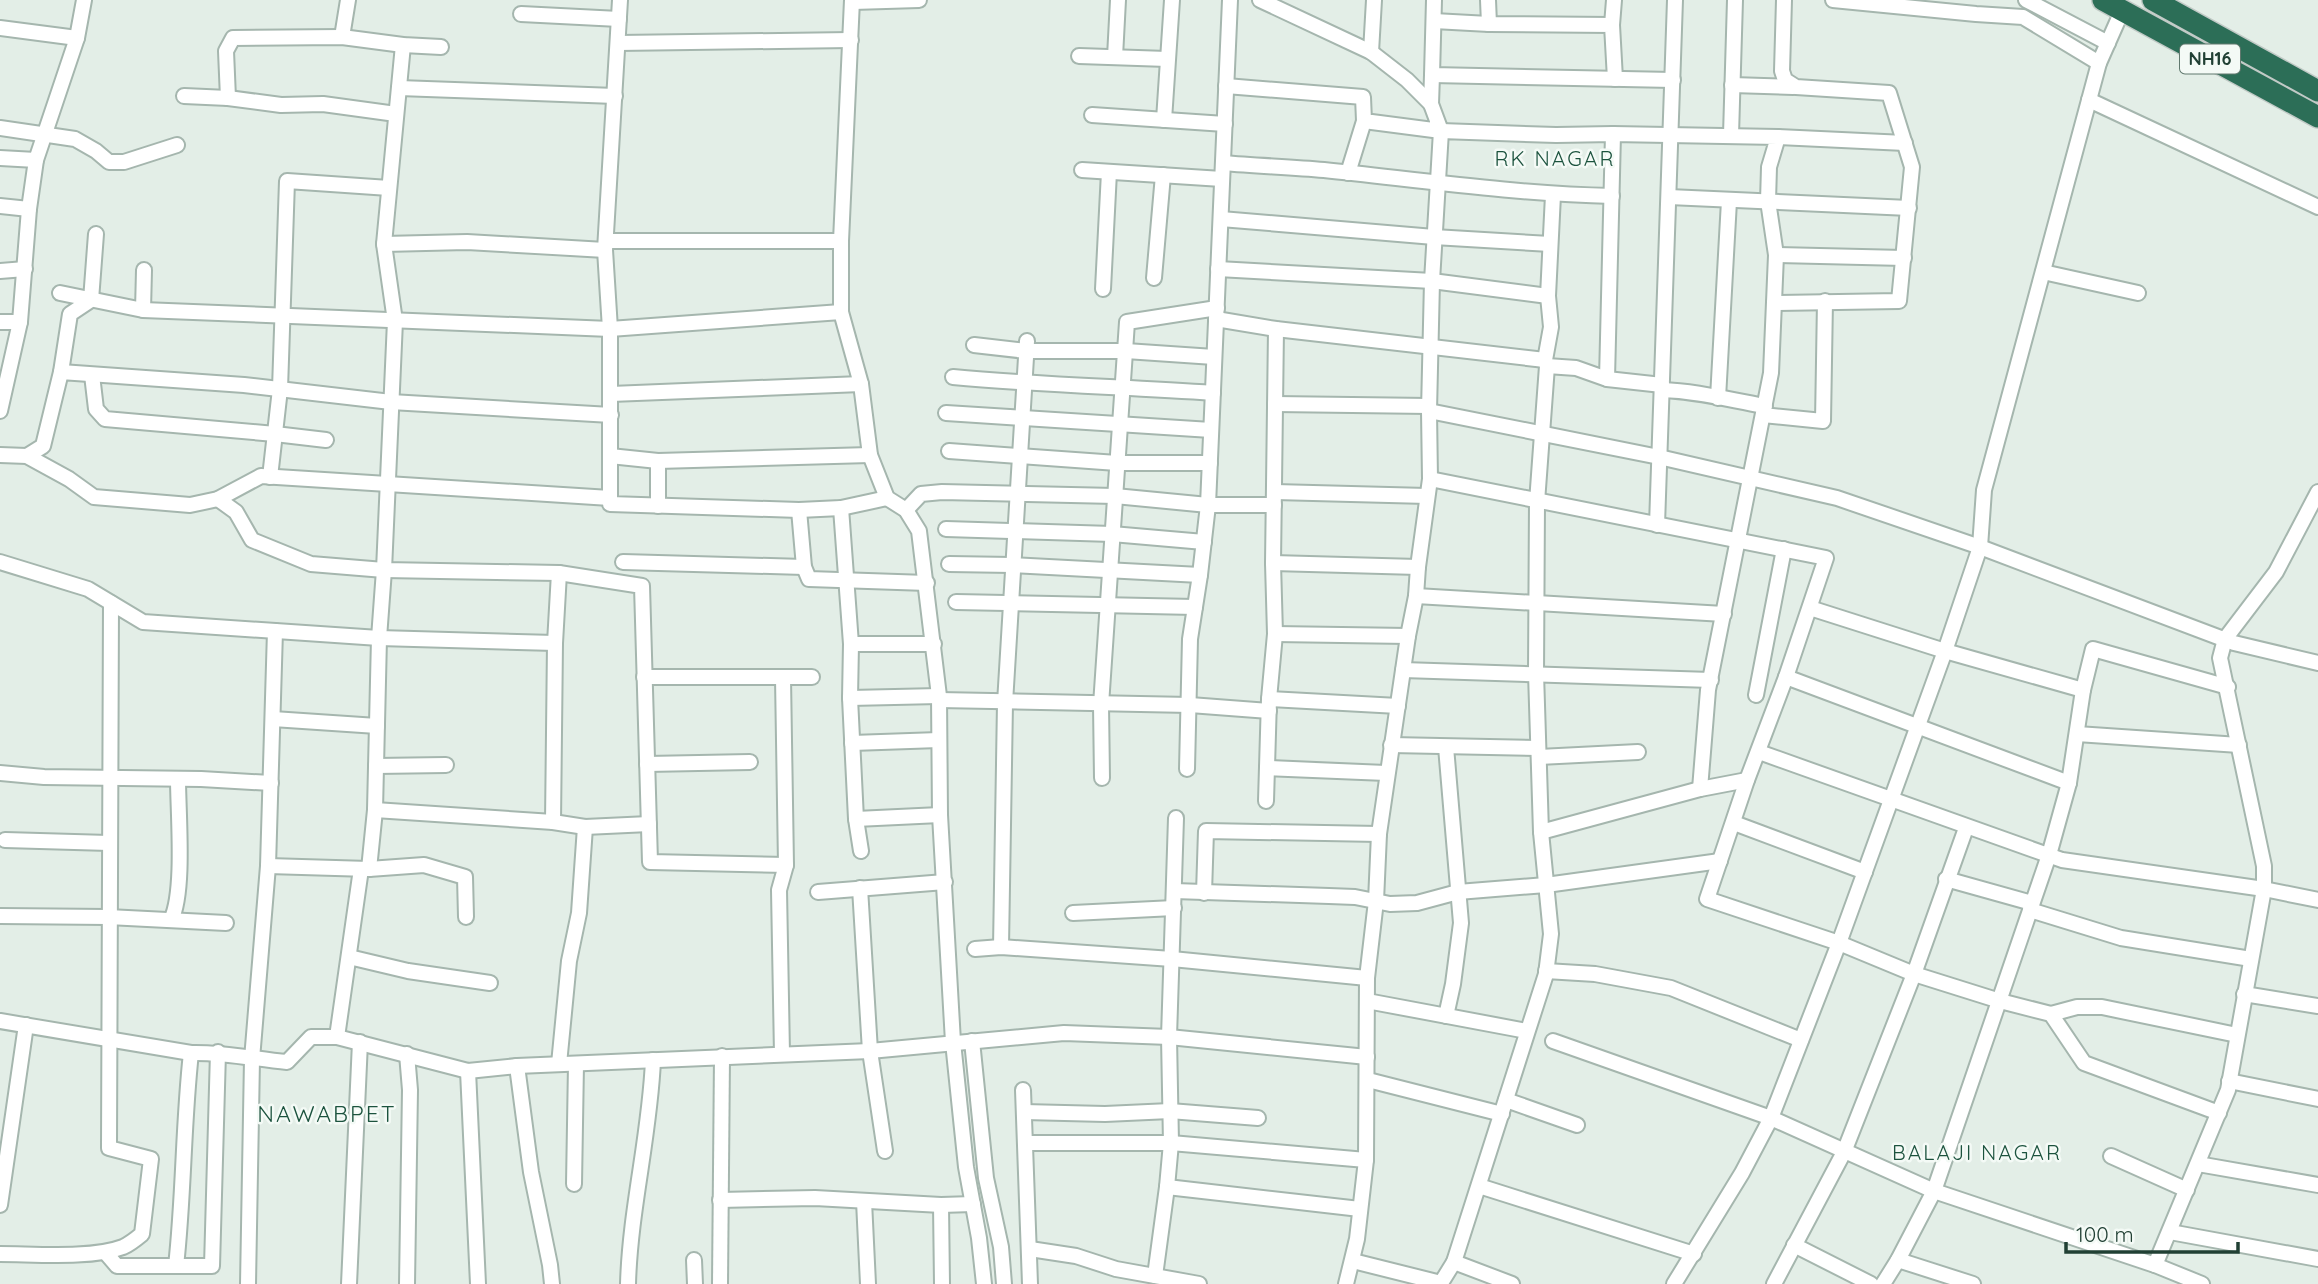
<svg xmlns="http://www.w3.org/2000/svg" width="2318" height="1284" viewBox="0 0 2318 1284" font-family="Quicksand,sans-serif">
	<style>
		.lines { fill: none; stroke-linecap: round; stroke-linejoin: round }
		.minor-casing { stroke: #a5b6ae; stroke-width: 18 }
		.highway-casing { stroke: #c1cac6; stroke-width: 24 }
		.minor { stroke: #fff; stroke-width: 14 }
		.highway { stroke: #2c6e57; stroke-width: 21 }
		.labels { text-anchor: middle; stroke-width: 5; stroke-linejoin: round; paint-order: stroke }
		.shield { fill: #f4faf6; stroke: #60786e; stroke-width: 2 }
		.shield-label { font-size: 18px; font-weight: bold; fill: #214034 }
		.neighbourhood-label { font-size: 21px; letter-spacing: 2px; fill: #1c533e; stroke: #f4faf6 }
		.quarter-label { font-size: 23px; letter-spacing: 2px; fill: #1c533e; stroke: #f4faf6 }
	</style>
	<rect width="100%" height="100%" fill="#e3eee7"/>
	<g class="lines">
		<g class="minor-casing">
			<g id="minor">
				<path d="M620,0L605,250L610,329V504L799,510L841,508L887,498"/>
				<path d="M852,0L841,241V312L861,384L870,455L887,498L906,510L919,531L939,696L940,815L953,1042L966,1167L979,1238L984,1284"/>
				<path d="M1260,0L1371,52L1407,80L1431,104"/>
				<path d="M1434,0L1432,75L1673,80"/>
				<path d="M1488,0L1489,24L1612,25L1615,79"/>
				<path d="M1833,0L1976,14L2023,17L2099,63"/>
				<path d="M2026,0L2108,43"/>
				<path d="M853,2L919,0"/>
				<path d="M521,14L619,19"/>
				<path d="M1434,21L1489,24"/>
				<path d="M1612,25L1614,0"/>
				<path d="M0,28L77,38"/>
				<path d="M342,37L348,0"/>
				<path d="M618,43L851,40"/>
				<path d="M1371,52L1374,0"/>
				<path d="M1079,56L1167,59"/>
				<path d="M1115,57L1118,0"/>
				<path d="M1732,85L1793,87"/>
				<path d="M1226,86L1363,97L1364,121L1441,131L1431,104L1432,75"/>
				<path d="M399,88L615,96"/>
				<path d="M184,96L228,98L281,105L323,104L396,114"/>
				<path d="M228,98L226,51L233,38L342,37L403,45L441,47"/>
				<path d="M2089,100L2318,207"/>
				<path d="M1092,115L1225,124"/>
				<path d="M1164,120L1172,0"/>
				<path d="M0,128L75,139L96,151L109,162H124L177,145"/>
				<path d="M1731,135L1735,0"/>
				<path d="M1778,137L1905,143"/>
				<path d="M0,158L36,160"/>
				<path d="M1223,163C1257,166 1291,167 1324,170C1420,180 1515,194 1612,196"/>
				<path d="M1082,170L1222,179"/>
				<path d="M1348,173L1364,121"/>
				<path d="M1669,197L1909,208"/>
				<path d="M0,206L29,209"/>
				<path d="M1221,219L1434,237L1550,244"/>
				<path d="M606,241H841"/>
				<path d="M384,244L467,242L605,250"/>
				<path d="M1776,255L1904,258"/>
				<path d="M1218,269L1432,281L1548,296"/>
				<path d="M0,271L25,269"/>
				<path d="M2043,272L2138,293"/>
				<path d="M1154,278L1163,175"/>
				<path d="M1103,289L1109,172"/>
				<path d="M60,293L143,310L610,329L841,312"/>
				<path d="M1774,303L1899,301L1912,167L1889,93L1796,87L1785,80L1782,71L1784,0"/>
				<path d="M143,310L144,270"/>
				<path d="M1216,319L1276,329L1545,360"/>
				<path d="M0,322H20"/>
				<path d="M974,345L1026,351H1126L1214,357"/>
				<path d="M1547,366L1576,368L1607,379L1662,385"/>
				<path d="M61,372L70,314L91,300L96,234"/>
				<path d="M92,375L96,409L105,419L275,434L326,440"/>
				<path d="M953,377C1039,385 1126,387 1213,393"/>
				<path d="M1607,379L1613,134"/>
				<path d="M1662,390C1697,391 1730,400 1765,406"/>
				<path d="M611,394L861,384"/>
				<path d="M1718,398L1729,201"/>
				<path d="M1275,404L1429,406"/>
				<path d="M0,411L20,322L29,209L36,160L77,38L84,0"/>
				<path d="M1429,411L1659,457L1837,498L1980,547L2234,643L2318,663"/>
				<path d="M946,413L1211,430"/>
				<path d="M1763,415L1823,421L1825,301"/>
				<path d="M949,451L1117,463H1210"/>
				<path d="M0,455L27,456L69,479L94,497L190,505L218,499L261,476L610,498"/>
				<path d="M27,456L43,446L61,372L244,385L391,402L611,415"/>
				<path d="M610,456L658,461L870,455"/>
				<path d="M270,477L280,389L287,181L389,188"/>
				<path d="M1430,479L1826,558L1786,677L1747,780L1707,899L1839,943L1914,974L2000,1001L2051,1014L2077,1007H2102L2237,1035"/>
				<path d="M1275,492L1427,496"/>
				<path d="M218,499L236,512L252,540L311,564L384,570L559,573L642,586L650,862L786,865"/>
				<path d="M658,506V461"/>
				<path d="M841,508L851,644L850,698L856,819L861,851"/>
				<path d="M799,510L804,567L809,579L927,583"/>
				<path d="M906,510L921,494L942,492L1115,496L1208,505H1274"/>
				<path d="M1657,525L1675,0"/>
				<path d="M946,529L1112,534L1204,542"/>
				<path d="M0,562L88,589L143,622L379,638L555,643"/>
				<path d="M623,562L804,567"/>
				<path d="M1273,563L1418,567"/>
				<path d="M949,564L1012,565L1200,575"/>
				<path d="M1416,596L1724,614"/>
				<path d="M956,602L1195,607"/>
				<path d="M1810,608L1945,651L2083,690"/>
				<path d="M1275,634L1408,636"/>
				<path d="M851,644H934"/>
				<path d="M1403,670L1711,680"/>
				<path d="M644,677H812"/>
				<path d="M1786,677L2069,783"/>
				<path d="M1756,695L1784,549"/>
				<path d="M850,698L939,696"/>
				<path d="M1269,699L1398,706"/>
				<path d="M939,700L1190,705L1269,711"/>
				<path d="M273,719L377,726"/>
				<path d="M2077,734L2239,745"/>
				<path d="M852,743L939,740"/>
				<path d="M1391,745L1538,748"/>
				<path d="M1759,752L2062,860L2264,889L2318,900"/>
				<path d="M1539,757L1638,752"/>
				<path d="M647,764L750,762"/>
				<path d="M376,766L446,765"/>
				<path d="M1267,768L1386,773"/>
				<path d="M1187,769L1190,639L1200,575L1208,505L1230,0"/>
				<path d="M0,773L44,777L201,779L271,783"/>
				<path d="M1102,778L1101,705L1127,322L1217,308"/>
				<path d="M1266,801L1269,699L1275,634L1273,563L1276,329"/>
				<path d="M375,810L553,822L585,827L649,824"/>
				<path d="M856,819L940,815"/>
				<path d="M553,822L555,643L559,573"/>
				<path d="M1734,823L1865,872"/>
				<path d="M1541,832L1700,789L1747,780"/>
				<path d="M5,840L109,843"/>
				<path d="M268,866L369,869L424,865L465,877L466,917"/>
				<path d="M369,869L375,810L379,638L384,570L395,321L384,244L403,45"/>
				<path d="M1946,879L2032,903"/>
				<path d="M860,888L870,1051L885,1151"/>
				<path d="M1174,891L1329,896L1355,897L1390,904L1417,903L1458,892L1546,885L1720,861"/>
				<path d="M818,892L945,882"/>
				<path d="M1204,893L1206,831L1379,834"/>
				<path d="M2030,910L2121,938L2251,959"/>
				<path d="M1073,913L1174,908"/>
				<path d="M0,916L108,917L226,923"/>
				<path d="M171,920C185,892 178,813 178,779"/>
				<path d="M1001,947L1005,703L1027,341"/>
				<path d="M975,949L1001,947L1172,959L1367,978"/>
				<path d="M349,957L408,971L490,983"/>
				<path d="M1546,971L1595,974L1671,988L1801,1040"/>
				<path d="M2244,994L2318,1006"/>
				<path d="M1367,1001L1527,1031"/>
				<path d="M2051,1014L2084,1063L2219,1113"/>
				<path d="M1446,1016L1453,984L1461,923L1446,747"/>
				<path d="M0,1021L191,1053C223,1052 255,1059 287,1062L311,1037H337L468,1071L517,1066L870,1051L1064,1033L1169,1037L1367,1057"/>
				<path d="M337,1037L361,869"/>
				<path d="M972,1041L986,1178L1001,1247L1004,1284"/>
				<path d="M1553,1041L1771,1118L1934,1191L2155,1265L2202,1284"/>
				<path d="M782,1054L779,890L786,865L783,678"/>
				<path d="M559,1064L569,961L579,913L585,827"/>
				<path d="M517,1066L531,1172L550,1265L552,1284"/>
				<path d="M468,1071L478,1284"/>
				<path d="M1368,1080L1502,1114"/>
				<path d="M2229,1081L2318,1099"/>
				<path d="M1023,1090L1030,1284"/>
				<path d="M1506,1100L1577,1125"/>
				<path d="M1024,1112L1105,1114L1170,1111L1258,1118"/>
				<path d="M1026,1143H1171L1366,1160"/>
				<path d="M2111,1156L2187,1190"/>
				<path d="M2198,1164L2318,1185"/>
				<path d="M574,1184L576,1064"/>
				<path d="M1479,1186L1694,1254"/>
				<path d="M1167,1187L1360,1209"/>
				<path d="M720,1200L815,1198L941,1205L973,1204"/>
				<path d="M864,1201L868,1284"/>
				<path d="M0,1205L26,1025"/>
				<path d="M941,1205L942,1284"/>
				<path d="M2170,1232L2318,1259"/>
				<path d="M1794,1245L1871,1284"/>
				<path d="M1030,1249L1076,1256L1116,1269L1199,1284"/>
				<path d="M105,1252L117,1266H212L218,1052"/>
				<path d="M0,1254C35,1254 91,1259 123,1247C130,1244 136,1239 142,1234L151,1159L109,1148L111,603"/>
				<path d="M694,1260L695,1284"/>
				<path d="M1898,1260L1973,1284"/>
				<path d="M1353,1261L1441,1283L1454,1262L1546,974L1551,934L1541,832L1536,673L1537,502L1547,366L1545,360L1551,327L1548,296L1553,195"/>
				<path d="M1454,1262L1512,1284"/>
				<path d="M2155,1265L2228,1090L2264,889V866L2220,658L2225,639L2276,572L2318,492"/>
				<path d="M176,1266C184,1195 183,1124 191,1053"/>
				<path d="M1155,1276L1167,1187L1171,1143L1169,1037L1176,818"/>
				<path d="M248,1284L252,1059L268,866L275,631"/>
				<path d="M349,1284L360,1042"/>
				<path d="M407,1284L410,1090L407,1054"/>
				<path d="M628,1284C630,1209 650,1135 653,1060"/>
				<path d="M720,1284L722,1056"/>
				<path d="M1346,1284L1357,1239L1366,1160L1367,978L1376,901L1379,834L1408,636L1416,596L1418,567L1430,479L1429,411L1432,281L1441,131L1556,135L1613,134L1778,137L1769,167L1768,201L1776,255L1771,373L1708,690L1700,789"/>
				<path d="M1674,1284L1742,1173L1771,1118L1839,943L1945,651L1980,547L1984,490L2099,63L2122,11"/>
				<path d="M1774,1284L1844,1152L1914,974L1966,828"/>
				<path d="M1883,1284L1898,1260L1934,1191L2049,855L2069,783L2083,690L2093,649L2228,687"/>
			</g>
		</g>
		<g class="highway-casing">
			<g id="highway">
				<path d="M2103,0L2318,117"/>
				<path d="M2153,0L2318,91"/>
			</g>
		</g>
		<use href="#minor" class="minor"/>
		<use href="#highway" class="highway"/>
	</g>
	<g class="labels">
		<rect class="shield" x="2180" y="44.5" width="60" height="29" rx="5"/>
		<g class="shield-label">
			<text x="2210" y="65">NH16</text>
		</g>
		<g class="neighbourhood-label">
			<text x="1555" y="166">RK NAGAR</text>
			<text x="1977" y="1160">BALAJI NAGAR</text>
		</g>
		<g class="quarter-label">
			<text x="327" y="1122">NAWABPET</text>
		</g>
	</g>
	<path d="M2066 1242v10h172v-10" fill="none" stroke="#214034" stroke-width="3.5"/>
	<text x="2076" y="1242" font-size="21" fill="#214034" stroke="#f4faf6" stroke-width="5" paint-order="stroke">100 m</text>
</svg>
